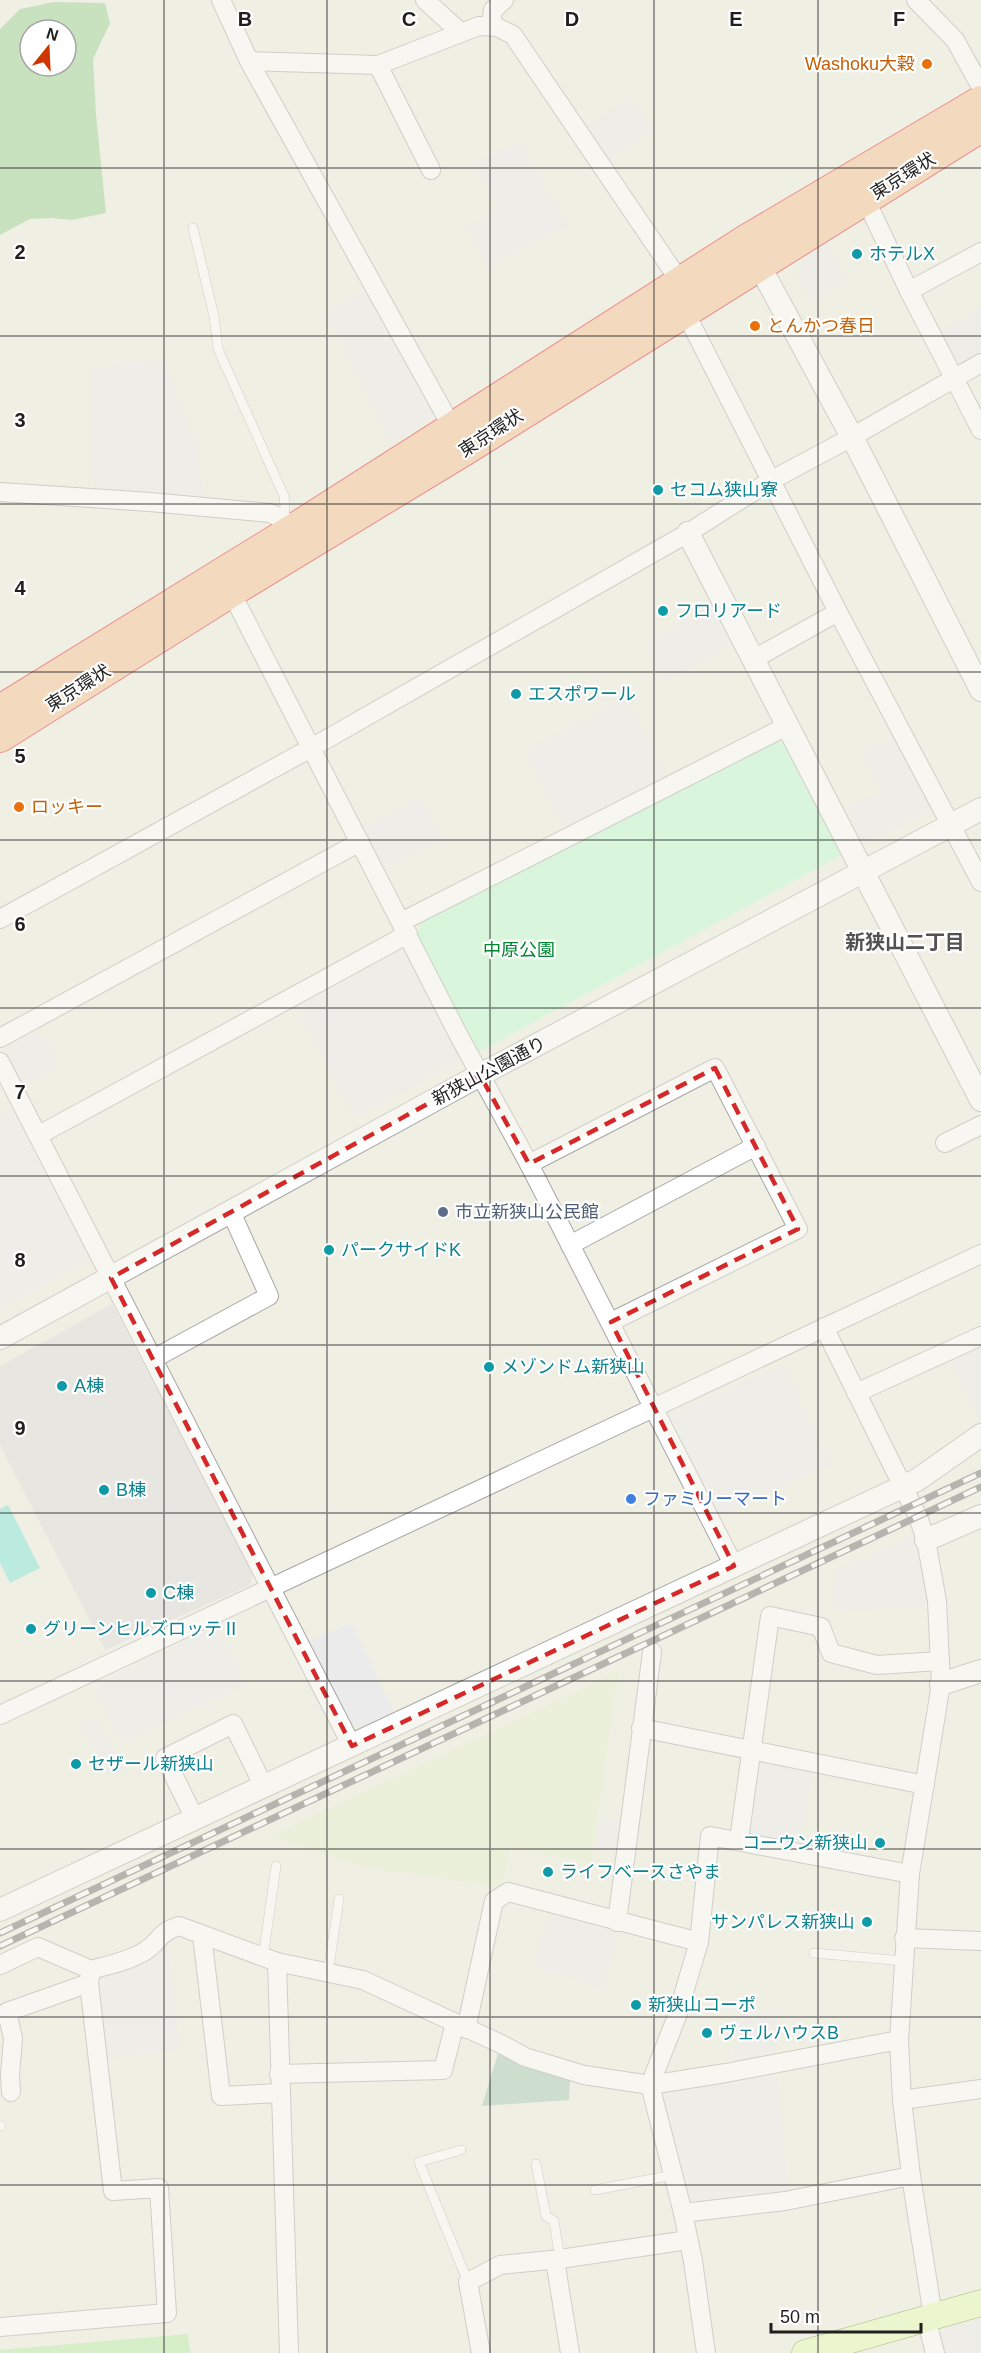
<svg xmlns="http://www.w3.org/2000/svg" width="981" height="2353" viewBox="0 0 981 2353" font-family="Helvetica,'Noto Sans JP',sans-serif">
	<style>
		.residential { fill: #dddcdb }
		.farmland { fill: #e5f1ce }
		.grass { fill: #b6efa6 }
		.forest { fill: #97d395; fill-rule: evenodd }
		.cemetery { fill: #a3cbb4 }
		.park { fill: #bdfed3 }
		.pitch { fill: #7be6d8 }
		.parking { fill: #ebebeb }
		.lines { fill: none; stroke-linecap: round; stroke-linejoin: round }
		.service-casing { stroke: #a6a6a6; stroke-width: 10 }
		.minor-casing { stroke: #a6a6a6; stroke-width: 20 }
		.tertiary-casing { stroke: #a6a6a6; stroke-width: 24 }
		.secondary-casing { stroke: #4e7b00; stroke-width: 27 }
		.trunk-casing { stroke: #e91627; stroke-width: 32 }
		.service { stroke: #fff; stroke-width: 9 }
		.minor { stroke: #fff; stroke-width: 18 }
		.tertiary { stroke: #fff; stroke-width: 22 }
		.secondary { stroke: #e7ffb4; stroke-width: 26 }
		.trunk { stroke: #f6be90; stroke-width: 30 }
		.rail-casing { stroke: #6d6d6d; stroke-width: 7 }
		.rail { stroke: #fff; stroke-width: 4.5; stroke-dasharray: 14; stroke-linecap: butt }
		.marked { fill: none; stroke: #d62828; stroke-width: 4.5; stroke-dasharray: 12 8; stroke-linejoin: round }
		.grid { fill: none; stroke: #1f1f1f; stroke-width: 1.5; stroke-opacity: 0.55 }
		.food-dot { fill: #e8710a; stroke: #fff; stroke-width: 2 }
		.culture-dot { fill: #0f9aa8; stroke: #fff; stroke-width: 2 }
		.service-dot { fill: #5c6f8a; stroke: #fff; stroke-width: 2 }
		.shop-dot { fill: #3f7fe0; stroke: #fff; stroke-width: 2 }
		.labels { text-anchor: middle; stroke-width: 4.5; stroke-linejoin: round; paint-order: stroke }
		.food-label { font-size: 18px; fill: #c56008; stroke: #fff; text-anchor: start }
		.street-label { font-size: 18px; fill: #1f1f1f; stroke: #fff }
		.culture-label { font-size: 18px; fill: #0d838f; stroke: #fff; text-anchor: start }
		.park-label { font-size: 18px; fill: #028730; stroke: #fff }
		.service-label { font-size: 18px; fill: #4e5e75; stroke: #fff; text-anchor: start }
		.shop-label { font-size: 18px; fill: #366cbe; stroke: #fff; text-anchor: start }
		.neighbourhood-label { font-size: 20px; font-weight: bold; fill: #525252; stroke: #fff }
		.grid-label { font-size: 20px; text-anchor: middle; font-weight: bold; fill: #1f1f1f; stroke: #fff; stroke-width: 4.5; stroke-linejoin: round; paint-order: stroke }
	</style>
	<rect width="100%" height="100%" fill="#f0efe4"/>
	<path class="residential" d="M112,1304L253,1574L250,1585L105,1650L0,1445V1366Z"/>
	<path class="farmland" d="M618,1672L591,1863L510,1847L501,1887L360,1866L271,1836Z"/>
	<path class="grass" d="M188,2334L190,2353H0V2350Z"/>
	<path class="forest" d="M54,2L105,3L110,23L93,59L96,114L106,213L72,220L51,218L30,219L0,235V29L20,9ZM30,30H66V66H30Z"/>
	<path class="cemetery" d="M499,2050L570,2079L569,2100L482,2106Z"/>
	<path class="park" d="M776,741L783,743L842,855L479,1052L417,934L421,921Z"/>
	<path class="pitch" d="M8,1505L40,1568L10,1583L0,1563V1509Z"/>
	<g class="parking">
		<path d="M629,99L655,132L606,161L584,128Z"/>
		<path d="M520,140L567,227L488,267L468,226L500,211L475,163Z"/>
		<path d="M828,245L848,282L811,301L797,276L802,258Z"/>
		<path d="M365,291L383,321L435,415L392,445L326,310Z"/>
		<path d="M981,308V353L962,364L955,361L940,331Z"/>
		<path d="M164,359L194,441L205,499L93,491L92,370Z"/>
		<path d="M714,606L734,645L664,681L645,644Z"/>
		<path d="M626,698L666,776L565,829L524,751Z"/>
		<path d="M895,734L931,804L930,810L864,844L847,808L881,792L897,822L861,751Z"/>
		<path d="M421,797L442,839L385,869L364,826Z"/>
		<path d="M403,950L407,952L463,1058L355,1118L297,1008Z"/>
		<path d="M39,1030L58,1067L22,1086L5,1054L8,1046Z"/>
		<path d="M12,1109L89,1260L0,1309V1116Z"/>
		<path d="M981,1347V1418L979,1420L951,1361Z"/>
		<path d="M783,1364L809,1419L698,1471L673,1420L674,1414Z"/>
		<path d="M810,1420L831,1464L720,1516L698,1472Z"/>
		<path d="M916,1533L929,1606L833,1611L835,1571Z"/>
		<path d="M351,1623L394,1711L361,1727L352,1724L309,1641Z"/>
		<path d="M217,1627L246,1685L122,1743L93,1685Z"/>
		<path d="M95,1716L124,1772L110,1779L81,1723Z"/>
		<path d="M763,1759L812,1769L801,1845L751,1837L745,1829L757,1762Z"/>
		<path d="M599,1818L626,1821L622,1853L594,1849Z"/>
		<path d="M551,1909L619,1930L602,1987L533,1966Z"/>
		<path d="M167,1939L180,2048L108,2059L99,1986L103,1973Z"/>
		<path d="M738,2011L778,2013L776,2057L738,2067L734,2062Z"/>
		<path d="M777,2071L788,2194L695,2207L687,2201L656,2090Z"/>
		<path d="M981,2316V2352L940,2353L935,2330Z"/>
	</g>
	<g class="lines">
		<g class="service-casing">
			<g id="service">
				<path d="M193,228L214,316L218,349L284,496L285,507L283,519"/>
				<path d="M814,1953L903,1961"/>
				<path d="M263,1958L276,1866"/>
				<path d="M328,1973L339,1899"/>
				<path d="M0,2126H1"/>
				<path d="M461,2150L419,2162L468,2282"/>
				<path d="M536,2164L546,2216L554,2221L560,2259"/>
				<path d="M595,2190L673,2175"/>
			</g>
		</g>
		<g class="minor-casing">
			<g id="minor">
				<path d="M221,0L249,61L457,436"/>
				<path d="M425,0L460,32"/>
				<path d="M916,0L955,40L981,87"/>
				<path d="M491,25L493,10L504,0"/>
				<path d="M249,61L378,65"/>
				<path d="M431,170L378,65L479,26L497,27L513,35L681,283"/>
				<path d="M872,213L909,291L981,430"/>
				<path d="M909,291L981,252"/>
				<path d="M685,312L838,612L981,882"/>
				<path d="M0,492L150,502L270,513L283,519L292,530"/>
				<path d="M231,592L459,1036L529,1164L734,1566"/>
				<path d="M754,659L838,612"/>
				<path d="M0,919L311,748L688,533L770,481L852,437L981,363"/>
				<path d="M401,922L787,726"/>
				<path d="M0,1038L360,842"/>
				<path d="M0,1062L352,1746"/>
				<path d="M39,1135L408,934"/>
				<path d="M945,1143L981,1125"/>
				<path d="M529,1164L715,1068L798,1229L611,1322"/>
				<path d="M570,1245L756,1146"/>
				<path d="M824,1327L918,1517L926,1540L937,1601L941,1684L910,1874L899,2040L902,2100L911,2176L933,2316"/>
				<path d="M153,1359L269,1296L231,1212"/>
				<path d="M856,1393L981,1336"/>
				<path d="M0,1715L981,1254"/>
				<path d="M641,1728L925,1785"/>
				<path d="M195,1819L165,1758L233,1724L264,1787"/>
				<path d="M739,1840L770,1616L821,1627L831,1653L877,1665L940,1661"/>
				<path d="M617,1922L652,1652"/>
				<path d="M202,1935L221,2096L280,2093"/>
				<path d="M904,1938L981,1941"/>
				<path d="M277,1962L289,2353"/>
				<path d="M0,1965L38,1947L91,1970L89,1983L113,2191L159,2188L167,2313L0,2327"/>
				<path d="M91,1970C108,1965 130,1961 145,1951C161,1941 157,1933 179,1926L277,1962L363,1980L501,2044L525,2057L584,2075L650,2085L726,2073L899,2040"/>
				<path d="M466,2029L494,1901L508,1892L699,1942"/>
				<path d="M279,2074L443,2070L455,2023"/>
				<path d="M11,2092L10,2076L13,2038L7,2012L89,1983"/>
				<path d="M902,2100L981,2089"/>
				<path d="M683,2213L785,2201L911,2176"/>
				<path d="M555,2260L570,2353"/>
				<path d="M926,2318L935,2353"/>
				<path d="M481,2353L468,2282L500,2265L560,2259L688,2240"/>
				<path d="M706,2353L693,2261L683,2213L650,2085L677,2016L699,1942L710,1836L910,1874"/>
			</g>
		</g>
		<g class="tertiary-casing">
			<g id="tertiary">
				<path d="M752,252L852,437L981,690"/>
				<path d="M688,533L981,1100"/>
				<path d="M0,1338L480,1075L981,809"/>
				<path d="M926,1540L981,1516"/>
				<path d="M941,1684L981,1671"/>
				<path d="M0,1910L902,1487L917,1480L981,1435"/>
			</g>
		</g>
		<g class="secondary-casing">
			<path id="secondary" d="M805,2353L981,2303"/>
		</g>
		<g class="trunk-casing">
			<g id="trunk">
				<path d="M0,710L292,530L746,240L981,101"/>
				<path d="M0,737L231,592L465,450L981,127"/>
			</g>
		</g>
		<use href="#service" class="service"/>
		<use href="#minor" class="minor"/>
		<use href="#tertiary" class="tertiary"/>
		<use href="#secondary" class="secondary"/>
		<use href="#trunk" class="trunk"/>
		<g class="rail-casing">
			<g id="rail">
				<path d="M0,1933L981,1473"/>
				<path d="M0,1946L981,1487"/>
			</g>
		</g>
		<use href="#rail" class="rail"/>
	</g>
	<path d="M0 0H981V2353H0ZM715,1068L798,1229L611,1322L734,1566L352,1746L111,1278L480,1075L529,1164Z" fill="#f0efe4" fill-opacity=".55" fill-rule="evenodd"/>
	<path class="marked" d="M715,1068L798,1229L611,1322L734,1566L352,1746L111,1278L480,1075L529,1164Z"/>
	<path class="grid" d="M164,0V2353M327,0V2353M490,0V2353M654,0V2353M818,0V2353M0,168H981M0,336H981M0,504H981M0,672H981M0,840H981M0,1008H981M0,1176H981M0,1345H981M0,1513H981M0,1681H981M0,1849H981M0,2017H981M0,2185H981"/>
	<g class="food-dot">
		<circle cx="927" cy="64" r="6"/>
		<circle cx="755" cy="326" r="6"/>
		<circle cx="19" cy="807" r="6"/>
	</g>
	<g class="culture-dot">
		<circle cx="857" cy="254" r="6"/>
		<circle cx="658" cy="490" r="6"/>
		<circle cx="663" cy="611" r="6"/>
		<circle cx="516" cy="694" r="6"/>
		<circle cx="329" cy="1250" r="6"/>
		<circle cx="489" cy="1367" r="6"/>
		<circle cx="62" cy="1386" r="6"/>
		<circle cx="104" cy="1490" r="6"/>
		<circle cx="151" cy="1593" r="6"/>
		<circle cx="31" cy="1629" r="6"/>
		<circle cx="76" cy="1764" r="6"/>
		<circle cx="880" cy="1843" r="6"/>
		<circle cx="548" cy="1872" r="6"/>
		<circle cx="867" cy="1922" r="6"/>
		<circle cx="636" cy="2005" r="6"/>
		<circle cx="707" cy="2033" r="6"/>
	</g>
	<circle class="service-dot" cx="443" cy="1212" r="6"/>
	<circle class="shop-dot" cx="631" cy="1499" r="6"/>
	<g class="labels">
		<g class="food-label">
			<text x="915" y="70" text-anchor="end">Washoku大穀</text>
			<text x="767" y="332">とんかつ春日</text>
			<text x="31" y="813">ロッキー</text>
		</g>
		<g class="street-label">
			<text transform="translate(903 176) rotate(-32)" y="6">東京環状</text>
			<text transform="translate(491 433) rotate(-33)" y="6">東京環状</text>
			<text transform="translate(78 688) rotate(-32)" y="6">東京環状</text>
			<text transform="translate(489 1071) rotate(-28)" y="6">新狭山公園通り</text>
		</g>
		<g class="culture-label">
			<text x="869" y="260">ホテルX</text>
			<text x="670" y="496">セコム狭山寮</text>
			<text x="675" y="617">フロリアード</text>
			<text x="528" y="700">エスポワール</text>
			<text x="341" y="1256">パークサイドK</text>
			<text x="501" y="1373">メゾンドム新狭山</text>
			<text x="74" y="1392">A棟</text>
			<text x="116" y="1496">B棟</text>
			<text x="163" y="1599">C棟</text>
			<text x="43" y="1635">グリーンヒルズロッテⅡ</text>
			<text x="88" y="1770">セザール新狭山</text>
			<text x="868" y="1849" text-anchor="end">コーウン新狭山</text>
			<text x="560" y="1878">ライフベースさやま</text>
			<text x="855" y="1928" text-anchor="end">サンパレス新狭山</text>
			<text x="648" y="2011">新狭山コーポ</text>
			<text x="719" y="2039">ヴェルハウスB</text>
		</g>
		<g class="park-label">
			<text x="519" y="956">中原公園</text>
		</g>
		<g class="service-label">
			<text x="455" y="1218">市立新狭山公民館</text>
		</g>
		<g class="shop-label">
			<text x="643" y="1505">ファミリーマート</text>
		</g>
		<g class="neighbourhood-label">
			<text x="905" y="949">新狭山二丁目</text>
		</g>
	</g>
	<g class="grid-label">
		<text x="245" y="26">B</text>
		<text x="409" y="26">C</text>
		<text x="572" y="26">D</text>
		<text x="736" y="26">E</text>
		<text x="899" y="26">F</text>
		<text x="20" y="259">2</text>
		<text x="20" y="427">3</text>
		<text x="20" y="595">4</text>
		<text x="20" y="763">5</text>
		<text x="20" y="931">6</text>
		<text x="20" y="1099">7</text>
		<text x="20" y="1267">8</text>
		<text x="20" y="1435">9</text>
	</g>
	<g transform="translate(48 48) rotate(18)"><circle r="28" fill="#ffffff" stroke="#a5a5a5" stroke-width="1.5"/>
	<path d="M0-4.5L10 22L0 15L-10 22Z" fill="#cd3600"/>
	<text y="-9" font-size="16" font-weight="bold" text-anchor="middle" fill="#1f1f1f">N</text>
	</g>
	<path d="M771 2323v9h150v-9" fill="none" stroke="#1f1f1f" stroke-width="3"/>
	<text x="780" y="2323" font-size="18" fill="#1f1f1f" stroke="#ffffff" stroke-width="4.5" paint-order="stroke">50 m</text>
</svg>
